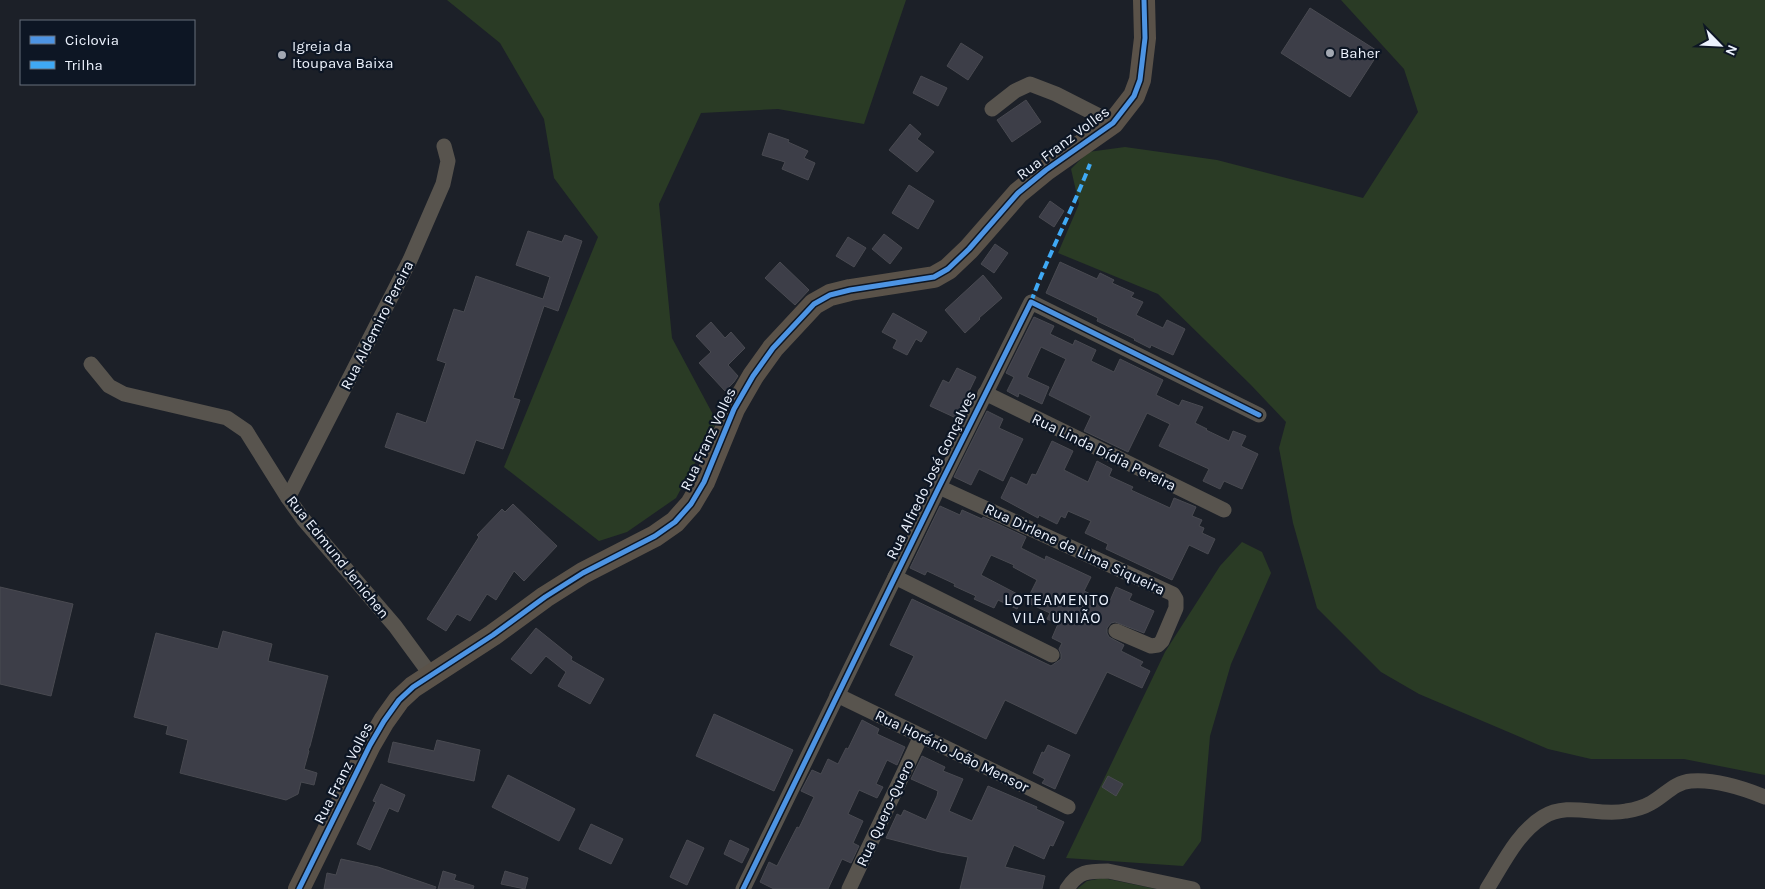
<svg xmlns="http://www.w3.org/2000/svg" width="1765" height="889" viewBox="0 0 1765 889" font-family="Karla,sans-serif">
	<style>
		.green { fill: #2a3b25 }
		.building { fill: #3d3e48; stroke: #494a51 }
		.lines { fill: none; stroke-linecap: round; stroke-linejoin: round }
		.street { stroke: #58544e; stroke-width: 15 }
		.secondary { stroke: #5a5249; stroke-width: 22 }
		.quiet { stroke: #3fa9f5; stroke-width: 4; stroke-dasharray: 8 4; stroke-linecap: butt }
		.cycleway-casing { stroke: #0d1624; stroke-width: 8 }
		.cycleway { stroke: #4d94e3; stroke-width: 5 }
		.poi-dot { fill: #a3a8b2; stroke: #0d1624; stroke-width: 2 }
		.labels { text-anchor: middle; stroke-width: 4.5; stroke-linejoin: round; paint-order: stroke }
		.poi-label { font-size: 15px; fill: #ecf2fd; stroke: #0d1624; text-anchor: start }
		.street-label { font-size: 15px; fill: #ecf2fd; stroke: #0d1624 }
		.neighbourhood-label { font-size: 16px; letter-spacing: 1px; fill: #ecf2fd; stroke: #0d1624 }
	</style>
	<rect width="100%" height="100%" fill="#1c2028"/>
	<g class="green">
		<path d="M447,0H906L864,124L778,109L701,113L659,204L672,338L717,422L676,498L627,532L599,541L504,467L598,237L554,178L544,119L500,43Z"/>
		<path d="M1341,0H1765V775L1684,759H1591L1548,749L1419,694L1381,672L1317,608L1293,523L1279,448L1286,422L1251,385L1158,294L1058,253L1079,204L1071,169L1088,152L1125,147L1217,160L1363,198L1418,112L1404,69Z"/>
		<path d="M1242,542L1262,552L1271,573L1231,664L1210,736L1201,841L1183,866L1066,858L1165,652L1220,566Z"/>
		<path d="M1103,878L1156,889H1077L1087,881Z"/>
	</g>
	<g class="building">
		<path d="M1310,8L1379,52L1350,97L1281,53Z"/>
		<path d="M961,43L983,57L968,80L947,66Z"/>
		<path d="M921,76L947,88L938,106L913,93Z"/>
		<path d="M1026,100L1041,122L1012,142L997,120Z"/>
		<path d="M910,124L921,134L917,139L934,152L917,172L889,150Z"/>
		<path d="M769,133L789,140L788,142L808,151L804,158L815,163L808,180L782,169L785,162L762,155Z"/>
		<path d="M909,185L934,201L918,229L892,213Z"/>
		<path d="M1050,201L1064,211L1054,227L1039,217Z"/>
		<path d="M528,231L562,242L565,235L582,241L558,311L544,306L513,398L520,400L503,449L476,440L464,474L385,447L397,413L426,423L446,363L437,360L454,309L464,312L476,276L543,299L550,277L516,265Z"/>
		<path d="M884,234L902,248L890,264L872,249Z"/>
		<path d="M848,237L866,248L854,267L836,256Z"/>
		<path d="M995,244L1008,253L994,273L981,264Z"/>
		<path d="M780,262L809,290L795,305L765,278Z"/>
		<path d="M1060,262L1097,279L1100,273L1114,280L1112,283L1134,293L1131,297L1143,302L1136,315L1163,328L1167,320L1185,329L1173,355L1151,345L1150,348L1134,340L1135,339L1097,321L1098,318L1046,293Z"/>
		<path d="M983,275L1002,298L979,318L980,319L965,333L945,310Z"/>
		<path d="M893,313L927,332L921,342L916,339L907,355L893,348L897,340L882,332Z"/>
		<path d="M1034,317L1054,326L1050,334L1073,345L1075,340L1096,350L1091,361L1114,372L1120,359L1163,380L1156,395L1179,406L1182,400L1203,407L1195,423L1207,429L1206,430L1229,441L1233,431L1246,436L1241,446L1258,454L1242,489L1224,481L1220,489L1203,481L1209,469L1159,446L1170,424L1147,413L1128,452L1084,431L1091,416L1049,395L1066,359L1041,347L1027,377L1049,387L1042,404L1019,393L1018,397L1007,391L1014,377L1006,373Z"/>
		<path d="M711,322L725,338L731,332L745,348L728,365L738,376L734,382L725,391L699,363L711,352L696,336Z"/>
		<path d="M957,368L976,377L956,418L930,406L943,380L949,383Z"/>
		<path d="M987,411L1003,419L999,428L1023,439L1003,481L979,469L971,485L954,477Z"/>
		<path d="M1052,441L1073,451L1064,470L1088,482L1097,461L1112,469L1109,476L1133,487L1131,490L1170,508L1174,498L1196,507L1192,516L1202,520L1199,526L1204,528L1202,533L1215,539L1208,554L1189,545L1172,580L1106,549L1108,544L1085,533L1091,521L1068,511L1065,518L1061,516L1057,524L1039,515L1038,518L1001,498L1011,477L1027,485L1032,474L1036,475Z"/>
		<path d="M513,504L557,546L524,581L514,571L496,600L487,594L470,621L457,614L446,631L427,619L479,537L477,535L502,509L505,512Z"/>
		<path d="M940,506L960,515L962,510L982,519L983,517L1026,537L1021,548L1045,560L1046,556L1091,577L1084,591L1109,603L1116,587L1132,594L1129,600L1154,611L1144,633L1115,622L1111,623L1107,628V633L1109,637L1124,645L1121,651L1143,662L1140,666L1150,671L1142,688L1107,672L1076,734L1005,700L986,739L895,695L914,656L890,645L912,599L1051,666L1061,659V654L1059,649L1062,643L1052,638L1058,624L1047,619L1050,613L1026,602L1037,580L1013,567L1014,565L991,555L981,575L1023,597L1017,609L998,600L994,608L974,599L976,596L954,586L955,584L927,571L925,575L910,568Z"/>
		<path d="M0,587L73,604L51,696L0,684Z"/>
		<path d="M536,628L572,657L571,660L604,679L590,704L558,686L566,672L546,656L531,674L511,659Z"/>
		<path d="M223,631L272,644L268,661L328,676L310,746L308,750L309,751L304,769L317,773L314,785L301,782L298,794L286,800L180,773L188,740L166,734L168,726L134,717L156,633L218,649Z"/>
		<path d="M714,714L793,750L774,791L696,756Z"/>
		<path d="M862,720L879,729L877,734L905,747L897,765L887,760L876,784L883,787L877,798L859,790L848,814L863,821L853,843L859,846L851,863L842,859L828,889H774L760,882L769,862L777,866L797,827L799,828L814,797L801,791L812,770L821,774L828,759L838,764L846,748L848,749Z"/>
		<path d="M437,740L480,750L474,781L388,762L393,742L434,751Z"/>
		<path d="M1048,745L1070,755L1055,789L1042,783L1045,779L1033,773L1042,752L1044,753Z"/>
		<path d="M922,756L945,767L943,771L963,779L949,811L972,821L988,786L1037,807L1036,809L1064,822L1053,846L1050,845L1044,859L1014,845L1005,867L1045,876L1042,889H960L968,857L940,852L886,838L897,814L901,816L904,810L926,820L937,796L938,791L911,779Z"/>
		<path d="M508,775L575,809L559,841L492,807Z"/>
		<path d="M1108,776L1123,784L1116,796L1102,787Z"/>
		<path d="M381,784L405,795L398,812L389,808L370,850L357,844L376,802L373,801Z"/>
		<path d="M591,824L623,839L611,864L579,849Z"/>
		<path d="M687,840L704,848L687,885L670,877Z"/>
		<path d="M730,840L749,849L742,863L724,854Z"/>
		<path d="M341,859L378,867L436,887L435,889H324L327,873L336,875Z"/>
		<path d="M443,871L456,875L454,880L474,886L473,889H438Z"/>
		<path d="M505,871L528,878L525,889L501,884Z"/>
	</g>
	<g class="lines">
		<g class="street">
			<path d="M992,109L1015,91L1030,84L1056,94L1113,123"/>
			<path d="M91,364L109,386L124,394L227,418L246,431L288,498L303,519L395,626L431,675"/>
			<path d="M985,393L1224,510"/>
			<path d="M939,487L1173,594L1176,599V608L1162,641L1158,645L1151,646L1116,631"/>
			<path d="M288,498L410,260L443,184L448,161L444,146"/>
			<path d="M895,577L1052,655"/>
			<path d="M837,695L1068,807"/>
			<path d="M743,889L939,487L1031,302L1259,415"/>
			<path d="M849,889L921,736"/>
			<path d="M1067,889C1078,871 1088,871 1108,871L1193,889"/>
			<path d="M1487,889C1503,864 1517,833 1543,817C1568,801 1599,817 1626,811C1633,810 1644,807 1651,803C1664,796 1675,782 1691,781C1715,779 1743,788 1765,797"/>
		</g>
		<path class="secondary" d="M299,889L370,745L384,721L399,700L413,687L493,635L545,597L583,573L655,536L675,522L691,504L704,482L734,409L753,376L773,348L814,304L830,295L850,290L934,277L948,269L969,249L1018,193L1046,170L1113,123L1134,96L1140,80L1145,38L1144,0"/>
		<path class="quiet" d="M1031,302C1048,255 1072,211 1090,164"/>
		<g class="cycleway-casing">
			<g id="cycleway">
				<path d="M299,889L370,745L384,721L399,700L413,687L493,635L545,597L583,573L655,536L675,522L691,504L704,482L734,409L753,376L773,348L814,304L830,295L850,290L934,277L948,269L969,249L1018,193L1046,170L1113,123L1134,96L1140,80L1145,38L1144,0"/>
				<path d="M743,889L939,487L1031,302L1259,415"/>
			</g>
		</g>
		<use href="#cycleway" class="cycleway"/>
	</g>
	<g class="poi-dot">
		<circle cx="1330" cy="53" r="5"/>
		<circle cx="282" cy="55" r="5"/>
	</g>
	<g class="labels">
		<g class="poi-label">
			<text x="292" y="51">Igreja da<tspan x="292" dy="17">Itoupava Baixa</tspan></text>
			<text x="1340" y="58">Baher</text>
		</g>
		<g class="street-label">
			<text transform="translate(1063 143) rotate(-37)" y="5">Rua Franz Volles</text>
			<text transform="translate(377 325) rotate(-63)" y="5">Rua Aldemiro Pereira</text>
			<text transform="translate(708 439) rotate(-65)" y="5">Rua Franz Volles</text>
			<text transform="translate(1104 452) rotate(26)" y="5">Rua Linda Dídia Pereira</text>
			<text transform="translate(931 475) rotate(-64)" y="5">Rua Alfredo José Gonçalves</text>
			<text transform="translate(1075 549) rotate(25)" y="5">Rua Dirlene de Lima Siqueira</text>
			<text transform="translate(338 557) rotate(51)" y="5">Rua Edmund Jenichen</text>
			<text transform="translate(952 751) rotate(26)" y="5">Rua Horário João Mensor</text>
			<text transform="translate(343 773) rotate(-63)" y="5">Rua Franz Volles</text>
			<text transform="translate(885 813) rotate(-65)" y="5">Rua Quero-Quero</text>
		</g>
		<g class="neighbourhood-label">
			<text x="1057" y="605">LOTEAMENTO<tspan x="1057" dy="18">VILA UNIÃO</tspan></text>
		</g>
	</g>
	<rect x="20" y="20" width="175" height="65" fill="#0d1624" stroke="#666e7b"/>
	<rect x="30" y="36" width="25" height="8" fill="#4d94e3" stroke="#666e7b"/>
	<text x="65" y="45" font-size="15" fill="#ecf2fd">Ciclovia</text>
	<rect x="30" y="61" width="25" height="8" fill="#3fa9f5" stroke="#666e7b"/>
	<text x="65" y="70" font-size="15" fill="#ecf2fd">Trilha</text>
	<g transform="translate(1720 45) rotate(114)" stroke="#0d1624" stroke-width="4" paint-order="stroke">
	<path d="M0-4L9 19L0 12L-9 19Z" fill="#ecf2fd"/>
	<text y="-8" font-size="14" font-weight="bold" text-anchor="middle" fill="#ecf2fd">N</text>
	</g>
</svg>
